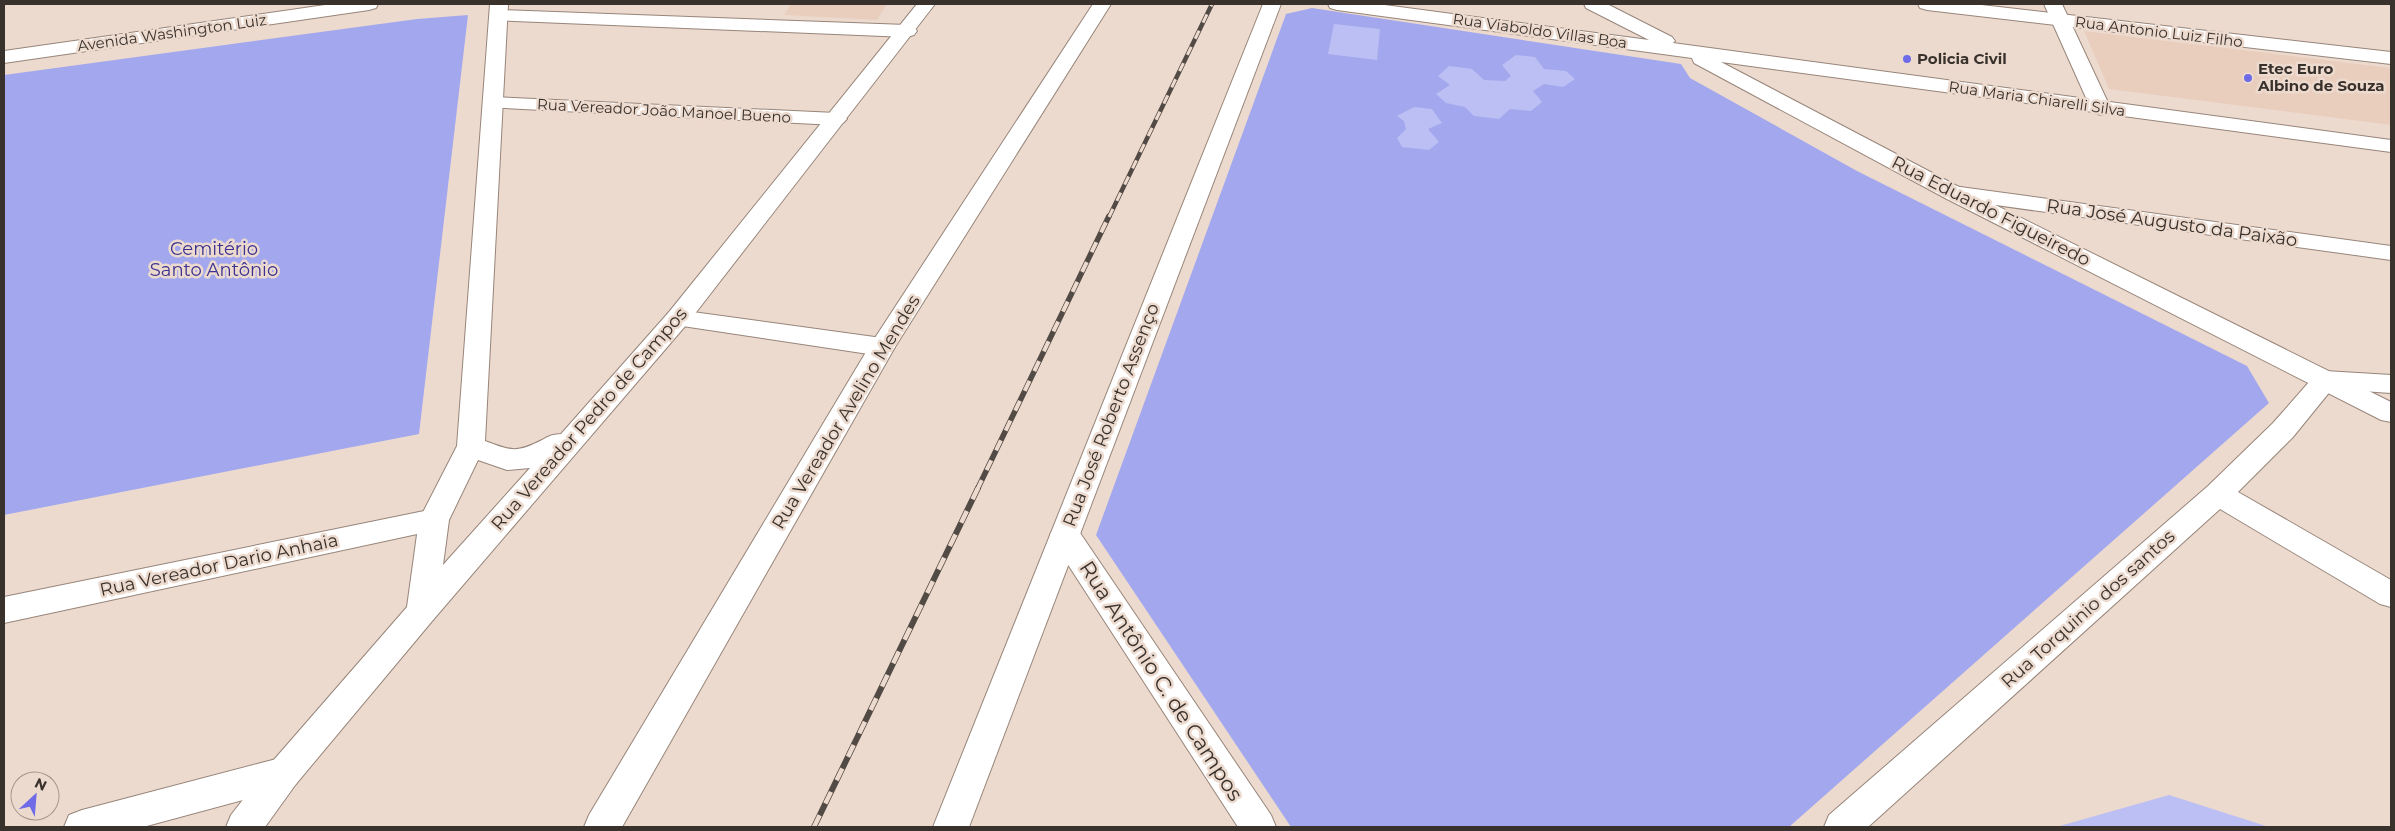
<svg xmlns="http://www.w3.org/2000/svg" width="2395" height="831" viewBox="0 0 2395 831" font-family="Montserrat,sans-serif">
	<style>
		.built { fill: #e9cebe }
		.green { fill: #a3a8ee }
		.water { fill: #bbbff3 }
		.lines { fill: none; stroke-linecap: round; stroke-linejoin: round }
		.minor-casing { stroke: #97857a; stroke-width: 2 }
		.tertiary-casing { stroke: #97857a; stroke-width: 2 }
		.secondary-casing { stroke: #97857a; stroke-width: 2 }
		.minor { fill: #fff; fill-rule: evenodd }
		.tertiary { fill: #fff; fill-rule: evenodd }
		.secondary { fill: #fff; fill-rule: evenodd }
		.rail-far2-casing { stroke: #524a44; stroke-width: 4.5 }
		.rail-far1-casing { stroke: #524a44; stroke-width: 5.5 }
		.rail-casing { stroke: #524a44; stroke-width: 6 }
		.rail-far2 { stroke: #eddace; stroke-width: 3; stroke-dasharray: 9; stroke-linecap: butt }
		.rail-far1 { stroke: #eddace; stroke-width: 4; stroke-dasharray: 11; stroke-linecap: butt }
		.rail { stroke: #eddace; stroke-width: 4.5; stroke-dasharray: 13; stroke-linecap: butt }
		.poi-dot { fill: #6f6be6; stroke: #eddace; stroke-width: 2 }
		.labels { text-anchor: middle; stroke-width: 5; stroke-linejoin: round; paint-order: stroke }
		.far-street-label { font-size: 15px; fill: #38312c; stroke: #eddace }
		.far-poi-label { font-size: 15px; font-weight: bold; fill: #38312c; stroke: #eddace; text-anchor: start }
		.street-label { font-size: 18px; fill: #38312c; stroke: #eddace }
		.park-label { font-size: 18px; fill: #3a3190; stroke: #eddace }
		.near-street-label { font-size: 21px; fill: #38312c; stroke: #eddace }
	</style>
	<rect width="100%" height="100%" fill="#eddace"/>
	<g class="built">
		<path d="M791,4H887L877,20L784,15Z"/>
		<path d="M2084,31L2391,68V125L2109,89Z"/>
	</g>
	<g class="green">
		<path d="M1312,8L1681,64L1690,78L1857,171L2247,366L2269,403L1789,827H1291L1096,535L1286,14Z"/>
		<path d="M468,15L419,434L4,515V75L417,19Z"/>
	</g>
	<g class="water">
		<path d="M1334,24L1380,29L1377,60L1328,54Z"/>
		<path d="M1516,55L1535,57L1544,69L1566,71L1575,79L1563,87L1544,84L1533,91L1542,102L1531,111L1510,109L1499,119L1474,116L1465,107L1446,103L1436,94L1450,85L1438,76L1449,66L1472,69L1484,80L1505,81L1511,76L1502,65Z"/>
		<path d="M1414,107L1432,109L1442,123L1428,129L1439,142L1429,150L1402,147L1397,138L1406,129L1404,121L1397,116Z"/>
		<path d="M2169,795L2269,827H2056Z"/>
	</g>
	<g class="lines">
		<g class="minor-casing">
			<g id="minor">
				<path d="M2044,4H2062L2111,109L2108,113L2101,115L2094,113L2091,109Z"/>
				<path d="M499,10L907,25L914,27L917,31L914,35L907,37L492,20L490,16L492,12Z"/>
				<path d="M493,97L836,113L843,115L847,119L843,123L836,125L486,107L483,103L486,99Z"/>
				<path d="M1953,186L2391,246V260L1945,198L1942,193L1945,188Z"/>
				<path d="M678,310L882,338L891,341L895,347L891,353L882,356L669,324L665,318L669,312Z"/>
				<path d="M2325,371L2391,375V393L2332,389L2293,437L2238,492L2391,580V607L2380,604L2220,509L1868,827H1824L1829,815L2208,486L2273,423L2316,374Z"/>
				<path d="M434,509L445,512L449,520L445,528L4,623V597Z"/>
				<path d="M1065,524L1076,527L1271,815L1276,827H1238L1054,543L1050,535L1054,527Z"/>
				<path d="M284,757L296,762L302,773L296,784L284,789L143,827H64L69,815L82,810Z"/>
			</g>
		</g>
		<g class="tertiary-casing">
			<g id="tertiary">
				<path d="M332,4H378L376,8L369,10L4,63V51Z"/>
				<path d="M490,4H508L485,441C511,451 517,453 542,440C548,436 554,434 561,434L669,312L917,4H935L687,324L433,620L296,784L265,827H226L231,815L272,762L407,607L419,520L457,446ZM478,460L507,470L530,468L443,565L449,520Z"/>
			</g>
		</g>
		<g class="secondary-casing">
			<g id="secondary">
				<path d="M1093,4H1111L895,347L622,827H584L589,815L869,347Z"/>
				<path d="M1263,4H1281L969,827H933Z"/>
				<path d="M1328,4H1377L1649,40L1586,8L1584,4H1607L1672,37L1675,41L1673,43L2391,140V152L1721,62L1961,188L2391,402V422L2381,420L1945,198L1694,63L1692,58L1337,10L1330,8Z"/>
				<path d="M1918,4H1973L2391,52V64L1927,10L1920,8Z"/>
			</g>
		</g>
		<use href="#minor" class="minor"/>
		<use href="#tertiary" class="tertiary"/>
		<use href="#secondary" class="secondary"/>
		<g class="rail-far2-casing">
			<path id="rail-far2" d="M1109,217L1212,4"/>
		</g>
		<g class="rail-far1-casing">
			<path id="rail-far1" d="M977,490L1109,216"/>
		</g>
		<g class="rail-casing">
			<path id="rail" d="M814,827L978,488"/>
		</g>
		<use href="#rail-far2" class="rail-far2"/>
		<use href="#rail-far1" class="rail-far1"/>
		<use href="#rail" class="rail"/>
	</g>
	<g class="poi-dot">
		<circle cx="1907" cy="59" r="5"/>
		<circle cx="2248" cy="78" r="5"/>
	</g>
	<g class="labels">
		<g class="far-street-label">
			<text transform="translate(1540 31) rotate(8)" y="5">Rua Viaboldo Villas Boa</text>
			<text transform="translate(2159 32) rotate(7)" y="5">Rua Antonio Luiz Filho</text>
			<text transform="translate(172 33) rotate(-8)" y="5">Avenida Washington Luiz</text>
			<text transform="translate(2037 99) rotate(8)" y="5">Rua Maria Chiarelli Silva</text>
			<text transform="translate(664 111) rotate(3)" y="5">Rua Vereador João Manoel Bueno</text>
		</g>
		<g class="far-poi-label">
			<text x="1917" y="64">Policia Civil</text>
			<text x="2258" y="74">Etec Euro<tspan x="2258" dy="17">Albino de Souza</tspan></text>
		</g>
		<g class="street-label">
			<text transform="translate(1991 211) rotate(27)" y="6">Rua Eduardo Figueiredo</text>
			<text transform="translate(2172 223) rotate(8)" y="6">Rua José Augusto da Paixão</text>
			<text transform="translate(846 412) rotate(-59)" y="6">Rua Vereador Avelino Mendes</text>
			<text transform="translate(1111 415) rotate(-69)" y="6">Rua José Roberto Assenço</text>
			<text transform="translate(589 419) rotate(-49)" y="6">Rua Vereador Pedro de Campos</text>
			<text transform="translate(219 565) rotate(-12)" y="6">Rua Vereador Dario Anhaia</text>
			<text transform="translate(2088 609) rotate(-42)" y="6">Rua Torquinio dos santos</text>
		</g>
		<g class="park-label">
			<text x="214" y="255">Cemitério<tspan x="214" dy="21">Santo Antônio</tspan></text>
		</g>
		<g class="near-street-label">
			<text transform="translate(1161 681) rotate(57)" y="7">Rua Antônio C. de Campos</text>
		</g>
	</g>
	<rect width="2395" height="831" fill="none" stroke="#38312c" stroke-width="10"/>
	<g transform="translate(35 796) rotate(26)"><circle r="24" fill="#eddace" stroke="#a5968d"/>
	<path d="M0-4L9 19L0 12L-9 19Z" fill="#6f6be6"/>
	<text y="-8" font-size="14" font-weight="bold" text-anchor="middle" fill="#38312c">N</text>
	</g>
</svg>
